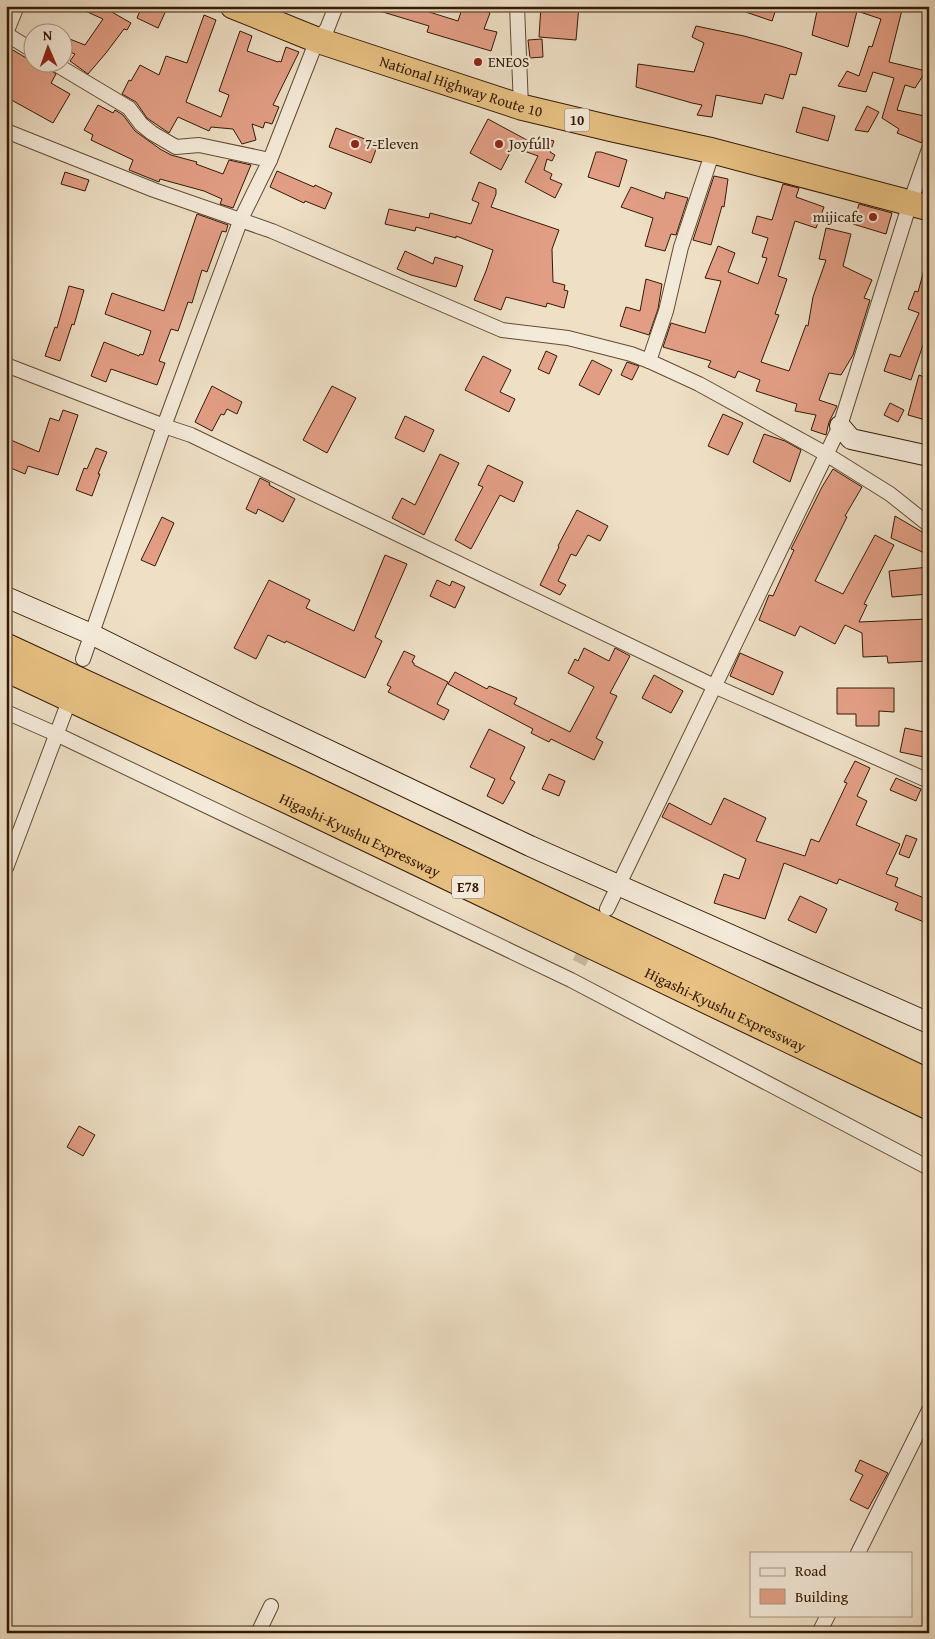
<svg xmlns="http://www.w3.org/2000/svg" width="935" height="1639" viewBox="0 0 935 1639" font-family="'Gentium Book Plus',serif">
	<style>
		.building { fill: #e29e85; stroke: #341a04 }
		.lines { fill: none; stroke-linecap: round; stroke-linejoin: round }
		.street-tunnel { stroke: #c9b89e; stroke-width: 14; stroke-dasharray: 14 7; stroke-linecap: butt }
		.street-casing { stroke: #624b34; stroke-width: 16 }
		.secondary-casing { stroke: #341a04; stroke-width: 22 }
		.highway-casing { stroke: #341a04; stroke-width: 27 }
		.street { stroke: #f4ead9; stroke-width: 14 }
		.secondary { stroke: #f4ead9; stroke-width: 20 }
		.highway { stroke: #e7c082; stroke-width: 25 }
		.poi-dot { fill: #8f2418; stroke: #f4ead9; stroke-width: 2 }
		.labels { text-anchor: middle; stroke-width: 4.5; stroke-linejoin: round; paint-order: stroke }
		.shield { fill: #f4ead9; stroke: #6e5844; stroke-width: 1 }
		.shield-label { font-size: 14px; font-weight: bold; fill: #341a04 }
		.poi-label { font-size: 15px; fill: #341a04; stroke: #f4ead9; text-anchor: start }
		.street-label { font-size: 15px; fill: #341a04; stroke: #f4ead9 }
	</style>
	<rect width="100%" height="100%" fill="#eedfc5"/>
	<filter id="stains"><feTurbulence type="fractalNoise" baseFrequency=".004" numOctaves="4"/><feColorMatrix values="0 0 0 0 .2 0 0 0 0 .09 0 0 0 0 .02 0 0 0 .5 -.17"/></filter>
	<radialGradient id="worn" r=".72"><stop offset=".6" stop-color="#630" stop-opacity="0"/><stop offset="1" stop-color="#630" stop-opacity=".3"/></radialGradient>
	<g class="building">
		<path d="M74,6H112L110,11L131,23L127,30L124,29L106,53L88,74L70,61L75,54L62,49V36L85,45L103,19Z"/>
		<path d="M142,6H168L158,28L137,18Z"/>
		<path d="M374,6H410L458,21L463,6H473L490,13L484,29L497,32L491,51L427,32L429,26L373,9Z"/>
		<path d="M541,6H579L576,40L539,37Z"/>
		<path d="M735,6H777L772,21L734,8Z"/>
		<path d="M818,6H903L889,62L926,71L915,88L905,85L897,110L929,117L922,143L897,133L899,129L882,118L894,78L873,72L866,92L838,86L847,71L859,76L869,46L872,47L881,19L857,11L848,47L812,35Z"/>
		<path d="M204,15L216,20L186,102L221,117L229,95L219,91L240,31L252,36L247,51L278,62L279,61L281,62L286,47L299,52L273,105L279,107L272,124L265,122L263,128L252,124L256,140L242,144L233,129L211,127L209,131L178,117L169,133L147,118L136,102L122,94L129,80L131,81L140,65L159,75L166,56L187,63Z"/>
		<path d="M696,26L744,36L784,47L802,53L796,75L790,74L783,99L765,94L762,104L716,95L712,117L697,115L702,105L692,103L636,87L638,64L694,72L704,43L692,37Z"/>
		<path d="M542,39L543,57L530,58L528,40Z"/>
		<path d="M6,46L28,59H32V62H40L56,74L51,83L70,94L53,123L6,97Z"/>
		<path d="M98,105L113,113L115,110L123,115L135,131L160,149L171,155L197,162L196,164L223,174L229,160L251,165L233,208L220,204L222,199L204,191L160,179L159,182L129,170L133,160L91,140L93,135L84,130Z"/>
		<path d="M867,106L879,112L868,132L855,130Z"/>
		<path d="M803,107L835,116L828,141L796,132Z"/>
		<path d="M488,119L536,145L539,137L554,141L550,152L555,155L552,161L547,159L544,170L552,174L550,179L562,184L555,198L525,182L538,156L513,147L501,170L470,153Z"/>
		<path d="M336,128L378,144L371,163L329,147Z"/>
		<path d="M596,152H601L627,160L619,187L588,177Z"/>
		<path d="M277,171L314,187L315,185L332,193L325,209L305,201L304,203L270,187Z"/>
		<path d="M65,172L89,180L85,191L61,184Z"/>
		<path d="M714,176L728,179L724,207L722,206L711,245L693,240Z"/>
		<path d="M479,182L496,189V194L491,207L559,230L552,249L553,282L565,285L564,290L568,291L564,308L547,303L546,307L506,297L501,310L474,300L486,271L493,250L456,236V238L416,227L415,231L385,224L389,209L429,218L430,213L471,224L479,203L472,200Z"/>
		<path d="M783,184L799,188L796,197L824,207L816,228L795,221L778,276L787,279L775,314L779,315L761,362L789,371L806,325L808,326L813,297L826,260L819,259L826,228L851,234L843,266L872,280L864,298L870,300L853,355L841,375L829,373L819,400L837,406L829,422L826,435L811,430L816,415L795,411L797,404L756,391L760,380L738,371L735,378L708,367L711,361L663,347L671,323L705,333L721,281L705,278L718,246L735,253L728,272L758,284L767,258L762,257L768,238L752,233L757,216L772,220Z"/>
		<path d="M631,187L664,199L666,192L688,198L676,235L671,234L665,251L645,246L653,218L621,207Z"/>
		<path d="M859,204L892,213L886,234L853,224Z"/>
		<path d="M197,214L228,225L226,232L222,231L207,272L202,270L192,303L188,302L178,331L171,329L159,361L165,363L157,385L111,369L106,382L91,376L104,342L139,356L140,354L143,355L151,331L105,314L112,293L164,311Z"/>
		<path d="M405,251L433,264L435,257L463,266L456,287L411,275L397,269Z"/>
		<path d="M925,266H929V340L926,346L923,345L911,380L884,371L890,354L900,357L919,313L908,309L915,291L918,292Z"/>
		<path d="M646,279L662,284L658,309L649,335L620,326L626,307L640,311Z"/>
		<path d="M69,286L84,290L74,325L72,324L60,361L45,356L55,327L57,328Z"/>
		<path d="M546,351L557,356L549,374L538,369Z"/>
		<path d="M483,356L511,370L500,392L515,399L509,412L465,390Z"/>
		<path d="M592,360L612,370L599,395L579,385Z"/>
		<path d="M627,362L639,366L632,380L621,375Z"/>
		<path d="M919,375L929,379V421L908,415Z"/>
		<path d="M212,386L242,402L237,414L227,409L224,415L221,414L212,431L195,422Z"/>
		<path d="M332,386L356,398L327,453L303,440Z"/>
		<path d="M890,403L904,410L898,422L884,415Z"/>
		<path d="M63,410L78,415L58,475L28,466L25,474L6,466V438L39,452L50,418L59,421Z"/>
		<path d="M723,414L743,423L728,455L708,446Z"/>
		<path d="M405,416L434,430L424,452L395,438Z"/>
		<path d="M764,434L785,441L801,450L790,482L753,462Z"/>
		<path d="M96,448L107,452L98,474H100L92,496L76,490L84,468L87,469Z"/>
		<path d="M440,454L459,463L424,535L392,518L402,498L415,505Z"/>
		<path d="M488,465L523,482L514,502L500,495L471,549L455,540L483,487L478,485Z"/>
		<path d="M833,469L862,487L845,516L847,517L815,581L843,594L875,535L894,545L864,604L867,605L859,622L928,619L929,661L888,663L887,656L863,657L862,633L845,625L835,644L800,626L795,636L759,620L769,595L773,596L794,550L791,549L822,487Z"/>
		<path d="M260,478L270,483L269,485L295,499L283,522L258,509L256,514L246,509Z"/>
		<path d="M577,510L608,526L600,541L588,535L576,556L571,554L558,581L566,585L560,595L540,585L559,547L558,546Z"/>
		<path d="M895,516L929,536V555L891,538Z"/>
		<path d="M162,517L174,523L155,566L141,560Z"/>
		<path d="M385,555L407,564L375,637L382,641L365,678L286,641L285,643L268,635L256,659L234,648L269,580L310,600L306,608L354,631Z"/>
		<path d="M929,567V594L892,597L889,571Z"/>
		<path d="M437,580L450,586L452,581L465,587L455,608L430,596Z"/>
		<path d="M584,648L609,661L615,648L630,656L610,693L617,696L596,738L603,742L594,760L551,739L549,742L531,733L533,729L448,684L455,672L487,689L489,686L517,698L514,704L570,732L594,687L568,673L575,659L578,661Z"/>
		<path d="M404,651L415,656L412,662L414,663V665L448,682L437,704L449,710L444,720L388,692L391,687L387,685Z"/>
		<path d="M740,653L783,672L773,695L730,676Z"/>
		<path d="M654,675L683,691L671,713L642,698Z"/>
		<path d="M837,688H894V712L879,711V726H856V714H837Z"/>
		<path d="M905,728L929,733V758L900,752Z"/>
		<path d="M489,729L525,747L510,779L515,782L503,804L487,796L495,779L470,767Z"/>
		<path d="M855,761L870,768L857,796L867,801L856,825L900,844L886,874L898,878L895,886L929,900V924L895,910L898,903L839,879L837,884L784,863L765,919L714,903L724,874L739,879L746,859L662,817L669,803L711,825L724,798L766,818L756,841L805,856L811,839L819,842L847,783L844,782Z"/>
		<path d="M549,774L565,781L559,796L542,789Z"/>
		<path d="M896,778L921,789L916,801L890,790Z"/>
		<path d="M906,835L917,839L909,858L899,854Z"/>
		<path d="M800,896L827,909L816,933L788,920Z"/>
		<path d="M79,1126L95,1135L83,1156L67,1147Z"/>
		<path d="M860,1460L888,1473L868,1509L850,1500L863,1475L855,1471Z"/>
	</g>
	<g class="lines">
		<path class="street-tunnel" d="M579,963L591,939"/>
		<g class="street-casing">
			<g id="street">
				<path d="M517,6L521,107"/>
				<path d="M6,33L17,6"/>
				<path d="M6,34L32,50"/>
				<path d="M52,62L129,108L141,124L152,133L176,147L199,145L270,160"/>
				<path d="M6,131L154,190L272,231L502,330L568,338L631,354L649,361L699,384L826,454L890,494L929,525"/>
				<path d="M649,361L666,311L681,247L713,151"/>
				<path d="M6,365L164,426L191,435L714,686L929,781"/>
				<path d="M83,659L164,426L241,219L270,160L317,40L327,29L336,6"/>
				<path d="M6,712L56,734L571,980L929,1168"/>
				<path d="M6,868L66,709"/>
				<path d="M607,909L840,426L910,203L929,149"/>
				<path d="M858,1553L929,1410"/>
				<path d="M258,1633L271,1606"/>
				<path d="M819,1633L828,1615"/>
			</g>
		</g>
		<g class="secondary-casing">
			<g id="secondary">
				<path d="M840,426L851,439L929,456"/>
				<path d="M6,597L91,634L252,714L530,846L929,1023"/>
			</g>
		</g>
		<g class="highway-casing">
			<g id="highway">
				<path id="s1" d="M233,6L317,40L521,107L613,129L713,151L929,208"/>
				<path d="M6,646L301,783L929,1082"/>
				<path id="s2" d="M6,669L290,802L929,1107"/>
			</g>
		</g>
		<use href="#street" class="street"/>
		<use href="#secondary" class="secondary"/>
		<use href="#highway" class="highway"/>
	</g>
	<g class="poi-dot">
		<circle cx="478" cy="62" r="5"/>
		<circle cx="355" cy="144" r="5"/>
		<circle cx="499" cy="144" r="5"/>
		<circle cx="873" cy="217" r="5"/>
	</g>
	<g class="labels">
		<g class="shield">
			<rect x="564.5" y="108.5" width="25" height="23" rx="4"/>
			<rect x="452" y="875.5" width="32" height="23" rx="4"/>
		</g>
		<g class="shield-label">
			<text x="577" y="125">10</text>
			<text x="468" y="892">E78</text>
		</g>
		<g class="poi-label">
			<text x="488" y="67">ENEOS</text>
			<text x="365" y="149">7-Eleven</text>
			<text x="509" y="149">Joyfull</text>
			<text x="863" y="222" text-anchor="end">mijicafe</text>
		</g>
		<g class="street-label">
			<text dy="5" stroke="none"><textPath href="#s1" startOffset="242">National Highway Route 10</textPath></text>
			<text dy="5" stroke="none"><textPath href="#s2" startOffset="391">Higashi-Kyushu Expressway</textPath></text>
			<text dy="5" stroke="none"><textPath href="#s2" startOffset="796">Higashi-Kyushu Expressway</textPath></text>
		</g>
	</g>
	<rect width="935" height="1639" fill="none" stroke="#eedfc5" stroke-width="25"/>
	<rect x="8" y="8" width="920" height="1624" fill="none" stroke="#341a04" stroke-width="2.5"/>
	<rect x="12" y="12" width="910" height="1614" fill="none" stroke="#341a04"/>
	<rect x="750" y="1552" width="162" height="65" fill="#f4ead9" stroke="#a79784"/>
	<rect x="760" y="1568" width="25" height="8" fill="#f4ead9" stroke="#a79784"/>
	<text x="795" y="1576" font-size="15" fill="#341a04">Road</text>
	<rect x="760" y="1589" width="25" height="15" fill="#e29e85" stroke="#a79784"/>
	<text x="795" y="1602" font-size="15" fill="#341a04">Building</text>
	<g transform="translate(48 48) rotate(358)"><circle r="24" fill="#f4ead9" stroke="#a79784"/>
	<path d="M0-4L9 19L0 12L-9 19Z" fill="#8f2418"/>
	<text y="-8" font-size="14" font-weight="bold" text-anchor="middle" fill="#341a04">N</text>
	</g>
	<rect width="100%" height="100%" filter="url(#stains)"/>
	<rect width="100%" height="100%" fill="url(#worn)"/>
</svg>
